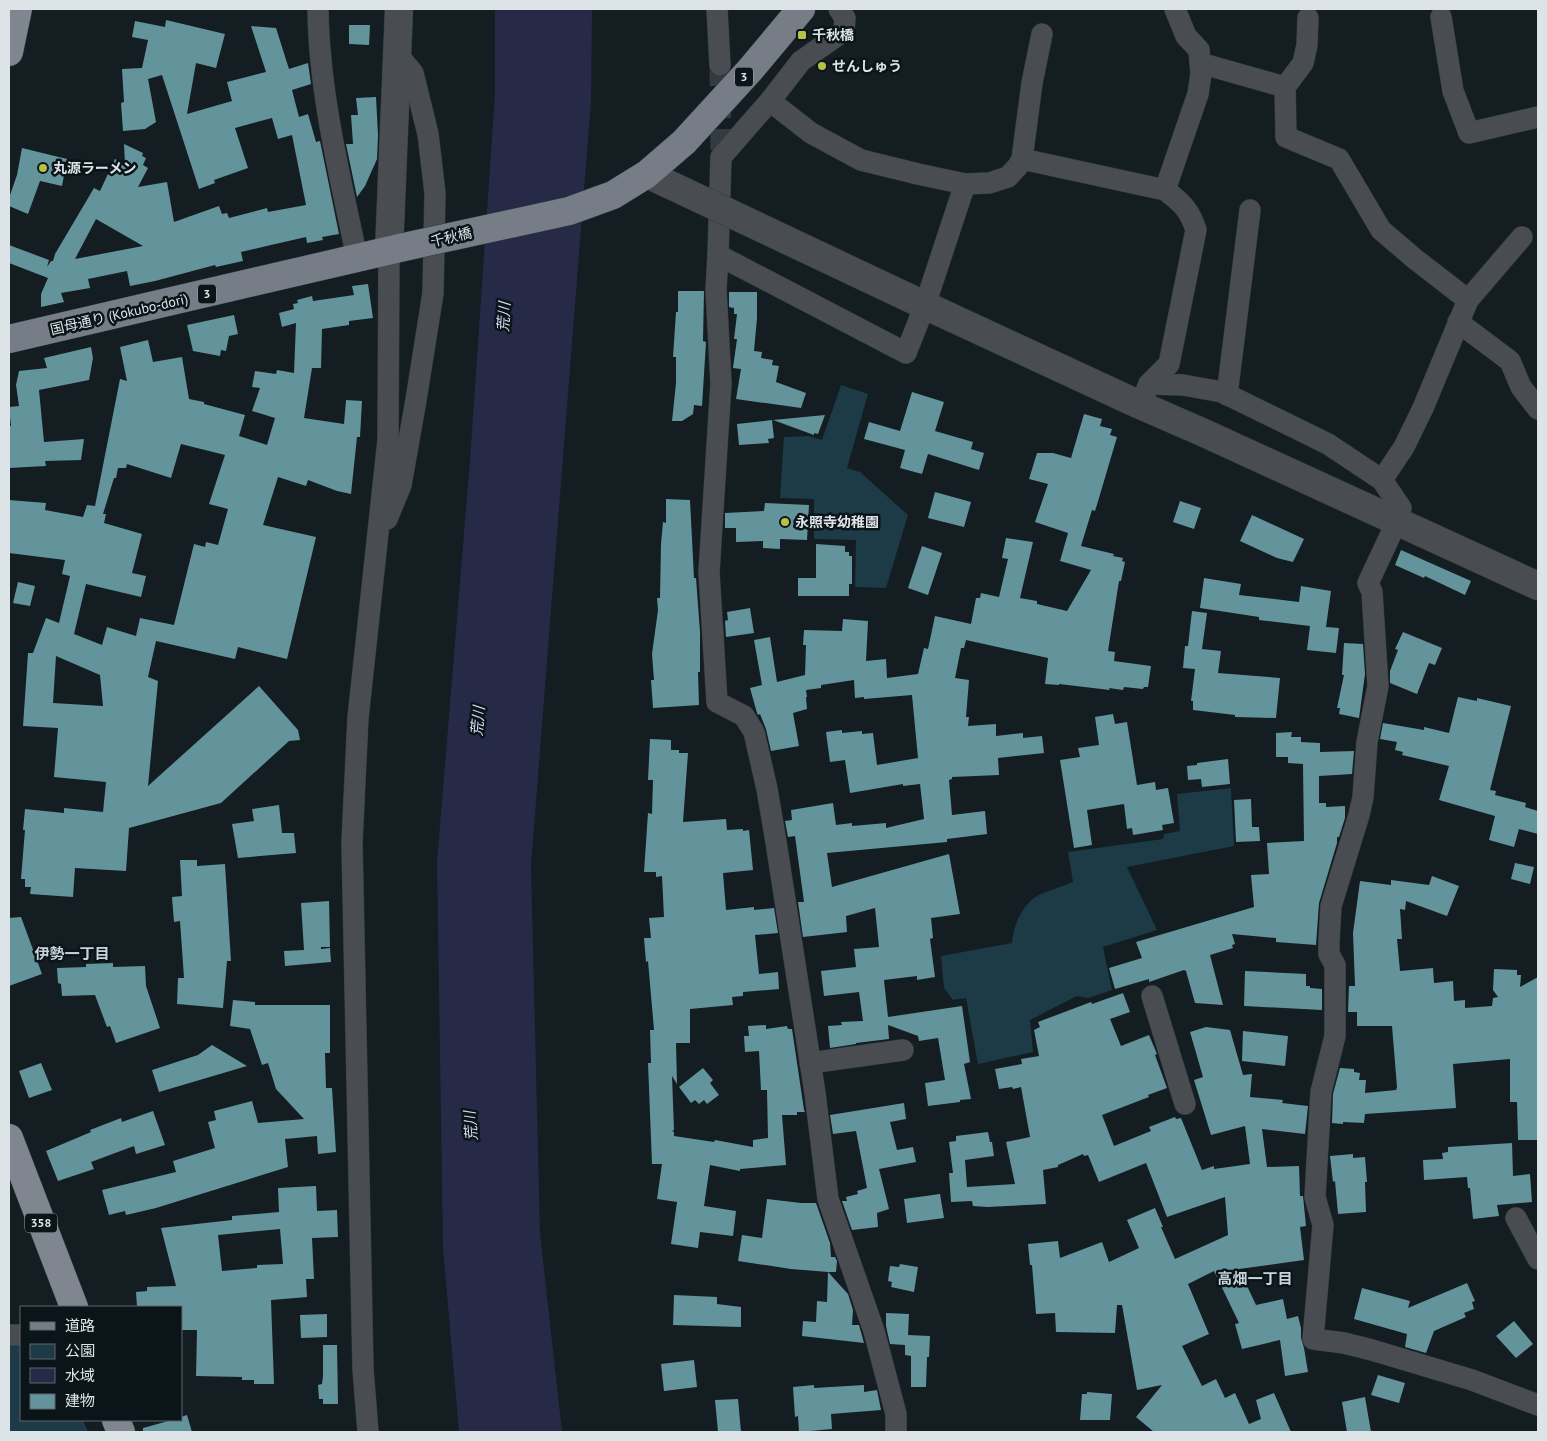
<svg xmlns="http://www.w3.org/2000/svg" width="1547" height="1441" viewBox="0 0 1547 1441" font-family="'PT Sans','Noto Sans JP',sans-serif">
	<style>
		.green { fill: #1d3a47 }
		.water { fill: #262a47 }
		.building { fill: #63949b; fill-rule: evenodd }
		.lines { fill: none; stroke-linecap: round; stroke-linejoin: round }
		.minor-tunnel { stroke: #313b40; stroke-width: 21; stroke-dasharray: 21 11; stroke-linecap: butt }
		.minor-casing { stroke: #2f393e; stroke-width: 22 }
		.tertiary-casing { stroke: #2f393e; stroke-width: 29 }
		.primary-casing { stroke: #2f393e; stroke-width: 29 }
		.trunk-casing { stroke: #2f393e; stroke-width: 29 }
		.minor { stroke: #494c50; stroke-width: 21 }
		.tertiary { stroke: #494c50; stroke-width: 28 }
		.primary { stroke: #767d86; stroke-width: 28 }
		.trunk { stroke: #7f8690; stroke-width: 28 }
		.tertiary-bridge-casing { stroke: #2f393e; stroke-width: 29; stroke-linecap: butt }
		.primary-bridge-casing { stroke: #2f393e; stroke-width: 29; stroke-linecap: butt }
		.tertiary-bridge { stroke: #494c50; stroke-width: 28 }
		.primary-bridge { stroke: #767d86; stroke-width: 28 }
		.poi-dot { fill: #b8c147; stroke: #0a1419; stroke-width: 2 }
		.labels { text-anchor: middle; stroke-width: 5; stroke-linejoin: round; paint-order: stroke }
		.shield { fill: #0a1419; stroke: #9ea6a9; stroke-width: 1 }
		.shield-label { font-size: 12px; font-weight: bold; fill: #dde4e7 }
		.poi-label { font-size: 14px; font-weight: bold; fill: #dde4e7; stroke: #0a1419; text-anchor: start }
		.street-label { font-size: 14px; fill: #dde4e7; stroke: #0a1419 }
		.water-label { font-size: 15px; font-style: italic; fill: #d8dcf4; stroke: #0a1419 }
		.neighbourhood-label { font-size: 15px; font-weight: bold; fill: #c7d4dc; stroke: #0a1419 }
	</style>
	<rect width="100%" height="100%" fill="#131d22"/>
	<g class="green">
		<path d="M841,385L868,394L847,468L860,472L908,515L886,588L855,587L856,540L814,539V499L780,498L784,437L808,436L822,440Z"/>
		<path d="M1231,788L1234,846L1127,867L1157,930L1103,947L1112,990L1088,998L1077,996L1030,1020L1033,1052L978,1064L966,998L953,1000L944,988L941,956L1012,943C1013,926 1022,905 1037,896C1048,890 1062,887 1073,882L1068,852L1163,839L1164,834L1180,831L1177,794Z"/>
		<path d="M9,1345H21V1420H83L88,1432H9Z"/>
	</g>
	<path class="water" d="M495,9H592L591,101L531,865L540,1233L562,1432H459L443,1248L437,862L470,460L495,93Z"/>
	<g class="building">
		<path d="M166,20L225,34L216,68L196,63L187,114L232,101L227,82L266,72L251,26L276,28L289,69L308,63L311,84L292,90L299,117L308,114L316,142L320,141L339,234L322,237L323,240L307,243L306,237L271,245L241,252L243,261L216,267L215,265L155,281L130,286L127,271L88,279L90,288L61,293L64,302L41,307V294L48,278L9,263V245L49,260L47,267L51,261H53L55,254L94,188L100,191L115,159L125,164L124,144L143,153L142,156L146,158L143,165L148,168L138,187L167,182L174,222L219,206L222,214L227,213L229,218L267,208L268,212L306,205L292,135L278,139L272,118L235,128L248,168L214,180L215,183L199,189L162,75L148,79L156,122L145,129L123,131L121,103L124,102L122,69L142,68L148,40L132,37L135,21L165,27ZM96,219L143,246L75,259Z"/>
		<path d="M349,25H370L369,45L349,44Z"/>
		<path d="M376,97L378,135L377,159L365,186L357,197L346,144H353L351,115H358L356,98Z"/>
		<path d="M22,148L67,159L62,186L40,181L28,214L9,206V198L17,175Z"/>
		<path d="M368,284L373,318L349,321V325L322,329L321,368H312L304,418L344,424L346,400L362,401L360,437H357L351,494L337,491L308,480L306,486L278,477L263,525L316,537L287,659L238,647L235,659L156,641L148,677L158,681L148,786L259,686L298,730L300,740L289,741L221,803L129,828L126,871L75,868L73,897L30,894L31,887H25V879H21L25,830H23L25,809L64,813V808L103,812L106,782L54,777L58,728L23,726L28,653H33L46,618L59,623L70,576L62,574L65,560L9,553V500L46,503L45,510L83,517L87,505L95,506L120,379L127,381L120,347L148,340L153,362L182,357L189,399L204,402V404L245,415L239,436L267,445L275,418L252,411L260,388L252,387L255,371L276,374L277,370L294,373L296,323L282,327L279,313L294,309L293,304L298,303L297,300L312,296L313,301L354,295L352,286ZM181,444L225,455L209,504L228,509L218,545L206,542L205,547L194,544L174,625L140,618L136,636L107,627L102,645L74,634L86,584L141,597L146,576L132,573L142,534L104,523L106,514H103L114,478H116L118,468H126L127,464L171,478ZM56,656L100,675L103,706L53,703Z"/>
		<path d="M678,291H704L703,341L706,342L702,406L694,405L693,414L682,421H672L676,383V357H673L676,312H678Z"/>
		<path d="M729,292H757V318L754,351L762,352L761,358L773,360L772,365L779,366L776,382L806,393L801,408L736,399L741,369L733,368L737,339H734L737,314H734V308L729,307Z"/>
		<path d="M234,315L238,334L229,336L226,351L221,350L220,356L193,351L187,325Z"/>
		<path d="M91,347L93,358L89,380L39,390L44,442L84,439L81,460L45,461L46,466L9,468V426H11L9,407L19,406L16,385L19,371L47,368L44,358Z"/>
		<path d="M912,392L944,402L935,431L973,442L971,449L984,453L979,470L928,454L922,474L900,468L905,450L864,439L869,422L900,431Z"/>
		<path d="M1084,414L1102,419L1100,426L1112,429L1110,435L1117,437L1099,498L1095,511L1092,510L1081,546L1114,554L1113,556L1123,558L1122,561L1125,562L1121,581H1119L1108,651L1115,652L1114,661L1151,666L1148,687H1144L1143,689L1124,687L1123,690L1109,688L1110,690L1059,684V685L1045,684L1048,658L966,640L964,648H961L955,678L969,680L966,717H969L968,726L996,724V736L1023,733V738L1042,736L1044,753L998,758L999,775L952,777V779L949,780L952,815L985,811L987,834L947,839V842L827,853L832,887L949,854L960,914L931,918L933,938L930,939L935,977L917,980V976L884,980L888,1017L962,1006L970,1062L964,1064L971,1099L960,1100V1102L928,1106L925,1083L945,1080L938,1038L919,1041L918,1036L888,1025L889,1039L856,1043V1044L830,1048L828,1026L842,1025L841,1022L863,1021L859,992L824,996L821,971L856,967L854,949L879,947L875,908L846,916L847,932L803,937L798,902H804L795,836L788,837L785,821L792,820L791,810L833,803L836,825L852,823V826L886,823V828L924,819L920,784L903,786V784L850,793L845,760L830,762L826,732L842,730V733L862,731V734L873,733L877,765L918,758L912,695L864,699V697L855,698L854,680L821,685V688L806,690L807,697H806L807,709L793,713L799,746L771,751L766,729L760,714L758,715L757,713L750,688L762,685L754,640L770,637L777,682L805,675L806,645H803L804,630L842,631L843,619L868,621L866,661L886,659L887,678L918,674L924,648L928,649L935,616L971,624L976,598H980L981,593L999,597L1008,559L1002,558L1006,538L1033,542L1020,598L1037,601V604L1067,611L1091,570L1060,561L1068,533L1035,522L1048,484L1029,479L1037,453H1053L1071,458Z"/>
		<path d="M825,415L818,434L814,433V435L773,420Z"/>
		<path d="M772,420L774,438L768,439L769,443L739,445L737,424Z"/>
		<path d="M935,492L971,502L964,527L928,518Z"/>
		<path d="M666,499L690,500L694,578H696L700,632V672H698L699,705L653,708L651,680H654L652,654L658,610L657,598H660L661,544L663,522L666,523Z"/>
		<path d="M1180,501L1201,508L1194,529L1173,522Z"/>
		<path d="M765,503L809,505L807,540L780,539V549L763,548V541L736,542V528H725V513L764,511Z"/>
		<path d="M1252,515L1304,539L1293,562L1277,558L1240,541Z"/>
		<path d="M816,544L845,546V552H849V556H852V584H849V596H798V578H816Z"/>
		<path d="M922,546L942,553L928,595L908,588Z"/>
		<path d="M1401,550L1471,581L1465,595L1425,576L1424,578L1395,565Z"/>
		<path d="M1204,578L1241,584L1239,595L1299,602L1301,586L1331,591L1326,627L1339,628L1336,653L1307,650L1310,626L1259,620V617L1200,608Z"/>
		<path d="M18,582L35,586L30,606L13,603Z"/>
		<path d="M750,608L754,633L726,637L725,621L728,620L727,612Z"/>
		<path d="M1192,611L1207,613L1202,649L1221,651L1218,673L1280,678L1276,718L1235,717V715L1193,710V701H1191L1195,669L1183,668L1185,646H1188Z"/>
		<path d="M1403,632L1442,648L1435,665L1429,663L1417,694L1390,683V671L1398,650L1395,649Z"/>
		<path d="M1344,643L1363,644L1365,674L1359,718L1339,714L1340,708H1337L1344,675H1342Z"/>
		<path d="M1458,697L1477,701V698L1511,706L1490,790L1496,791L1495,795L1526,803L1525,807L1538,811V834L1519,829L1514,847L1489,840L1495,816L1439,800L1449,766L1402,755L1403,752L1395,750L1397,742L1380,739L1383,723L1424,730V727L1449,733Z"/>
		<path d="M1113,714L1115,724L1127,722L1137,785L1155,782L1156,790L1168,788L1174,823L1162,825L1163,830L1133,835L1132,828L1127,829L1124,804L1087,810L1092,845L1074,848L1060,760L1080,757L1078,748L1099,745L1095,717Z"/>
		<path d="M1292,732L1291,737H1301V742L1320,743V752L1354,751L1352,774L1319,776V803H1326V807L1345,806V818L1339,837H1337V843L1319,903L1316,945L1276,942V938L1232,934L1235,944L1232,945L1233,948L1210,955L1223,1005L1195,1003L1186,971L1184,970L1149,982V979L1115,989L1109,968L1142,958L1136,942L1254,907L1251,875L1269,874L1267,843L1304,841L1303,764L1288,763V757H1276V733Z"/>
		<path d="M650,739L671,740V750H679V753H688L683,822L726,819L727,830L743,829V831L749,830L753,870L723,873L726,910L754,907V910L774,908L778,933L755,935L759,974L778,972L779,989L743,992V996L732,997L733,1005L690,1009V1043H676L677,1084L672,1076L674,1130L672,1131L674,1132V1136L714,1142L715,1140L753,1147V1140L768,1138L767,1090H761L759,1051L745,1052L744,1036H749L748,1026L766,1025V1029L787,1026L788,1029H792L804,1110L805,1112H797V1115H782L786,1165L740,1169V1171L710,1165L704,1206L736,1211L733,1236L700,1232L698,1248L671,1244L677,1202L657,1199L662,1164H652L648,1063H651L650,1030H654L648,961L646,962L644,938H651L649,918L664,917L662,876L656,877V872H644L648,813L652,814L653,780H648Z"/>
		<path d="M1228,759L1230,784L1202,787L1201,779L1188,780L1187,766L1197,765V763Z"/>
		<path d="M1251,799L1252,827H1259L1260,841L1236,842L1234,800Z"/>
		<path d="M279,805L282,833H294L296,853L238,858L232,824L254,821L252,809Z"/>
		<path d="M180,860H197V866L225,864L231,961H227L223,1008L177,1004L178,978H184L180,921L174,922L172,897L182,896Z"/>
		<path d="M1515,863L1534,867L1530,884L1511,879Z"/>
		<path d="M1432,876L1459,886L1447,916L1406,901L1405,910L1400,909L1402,939H1397L1400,971L1433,968L1434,983L1453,981L1454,1001L1465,1000V1008L1492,1006L1493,998L1498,997L1493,990L1494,969L1517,970V975H1521L1520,987L1538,977V1140H1518L1517,1102H1510V1059L1453,1064L1456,1108L1365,1114L1364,1123L1343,1122V1124L1332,1123L1333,1094L1340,1068L1354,1069V1072L1360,1073L1359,1080H1366L1365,1093L1396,1090L1397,1087L1392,1026H1357V1012H1348L1349,986H1355L1353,933L1360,881L1391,885V880L1429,885Z"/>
		<path d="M329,901L330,947H321V949L330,948L331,962L285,966L284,951L304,950L301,903Z"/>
		<path d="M21,917L42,974L9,986V918Z"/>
		<path d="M113,963V967L145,966L146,986L160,1028L116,1043L110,1026L107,1027L95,995L62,996L61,984L58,983L57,968L86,967V964Z"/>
		<path d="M1245,971L1306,974V986H1310V988L1322,989V1010L1244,1006Z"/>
		<path d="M1123,993L1130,1012L1110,1019L1121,1046L1149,1035L1157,1054L1155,1055L1167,1088L1148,1095L1149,1097L1102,1115L1114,1146L1151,1131L1149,1127L1175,1117L1176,1119L1181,1118L1202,1170L1214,1166V1169L1250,1164L1245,1126L1211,1135L1194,1080L1203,1077L1190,1032L1206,1027L1230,1030L1243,1075L1252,1074L1250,1097L1283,1100L1282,1103L1308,1106L1305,1134L1262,1129L1267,1167L1299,1166L1300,1196H1303L1306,1226L1300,1227L1304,1260L1239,1269L1256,1305L1283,1299L1287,1319L1298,1316L1301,1328V1338L1304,1348L1308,1372L1285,1376L1280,1340L1242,1349L1235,1324L1239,1323L1214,1271L1188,1284L1209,1334L1182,1346L1202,1386L1216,1379L1225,1398L1235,1393L1249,1424L1261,1419L1256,1400L1274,1393L1291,1432H1154L1136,1417L1162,1385L1137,1390L1122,1305H1117L1115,1333L1056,1332L1055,1313L1036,1314L1032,1265H1030L1028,1244L1058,1241L1060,1258L1102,1242L1109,1262L1139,1248L1127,1220L1155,1208L1163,1227H1161L1175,1259L1228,1235L1225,1197L1167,1217L1146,1163L1099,1182L1088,1155L1084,1156L1083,1154L1058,1165V1167L1043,1170L1046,1204L987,1207L973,1206L972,1201L951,1202L949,1173H953L949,1142L956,1141V1136L988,1132L990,1142H992L994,1156L965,1160L967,1187L1015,1184L1006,1142L1030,1137L1021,1087L1013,1089L1012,1087L999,1089L995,1069L1022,1064L1021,1059L1039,1056L1034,1030L1040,1027L1038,1022L1091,1002L1092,1004Z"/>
		<path d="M233,1000L255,1002V1005H330V1053H325L326,1088H332L336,1152L318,1154L317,1136L285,1139L288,1167L156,1208L126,1215L125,1211L109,1215L102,1190L176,1172L173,1161L215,1148L208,1122L216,1120L214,1111L252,1101L258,1123L304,1119L276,1089L268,1063L262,1065L250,1029L230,1026Z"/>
		<path d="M1243,1031L1288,1036L1285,1066L1242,1061Z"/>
		<path d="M212,1045L247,1066L159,1092L152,1070L198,1055Z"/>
		<path d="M41,1063L52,1090L29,1098L19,1071Z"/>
		<path d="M703,1068L713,1080L710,1083L719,1095L707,1104L704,1100L699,1104L695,1100L691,1103L679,1087Z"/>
		<path d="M904,1103L906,1119L890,1122L897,1150L913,1147L916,1162L879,1169L889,1209L877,1213L878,1227L852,1230L842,1201H847L846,1197L858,1194L857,1191L867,1188L856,1131L833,1134L830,1115Z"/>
		<path d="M153,1111L165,1145L136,1154L134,1146L91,1162L94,1169L58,1181L46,1151L91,1132L90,1130L121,1118L122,1122Z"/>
		<path d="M1512,1143L1513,1176L1530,1174L1532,1202L1497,1205L1499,1216L1473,1219L1470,1188H1468L1467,1177L1424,1180L1423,1160L1443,1159L1442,1153L1448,1152V1147Z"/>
		<path d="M1353,1154V1158L1365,1157L1367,1182H1365L1366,1212L1338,1214L1335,1181L1333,1182L1330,1156Z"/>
		<path d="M316,1186L317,1211L337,1210L338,1237L312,1238L314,1279H306L307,1297L271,1300L274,1384H254V1380H242V1377L196,1376L197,1330H181V1307H137L136,1292L147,1291V1287L176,1286L161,1228L232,1220V1216L279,1212L278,1188ZM280,1229L283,1264L257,1265V1268L222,1271L218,1235Z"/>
		<path d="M940,1194L944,1218L907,1223L904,1199Z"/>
		<path d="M767,1199L801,1203H816L830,1243L831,1257H835L837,1261L836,1272H828L848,1294L853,1310L852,1325H859L864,1343L802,1336L803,1321L816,1322L817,1301L827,1302L828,1272L791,1269L738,1261L742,1235L762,1238Z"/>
		<path d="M900,1264L918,1267L914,1292L891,1287L892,1282L888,1281L890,1266L899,1267Z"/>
		<path d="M1467,1283L1475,1301L1472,1302L1474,1309L1464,1313L1466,1317L1434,1331L1426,1353L1405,1347L1407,1334L1354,1319L1362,1288L1410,1301L1408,1308Z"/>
		<path d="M674,1295L717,1297V1304L741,1307V1327L673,1325Z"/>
		<path d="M886,1313L909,1314L908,1335L930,1336L929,1357H927L926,1387H911V1356L905,1355V1345L890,1344L886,1326Z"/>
		<path d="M327,1314V1337L301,1338L300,1315Z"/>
		<path d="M1514,1321L1533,1344L1516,1358L1496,1336Z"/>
		<path d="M323,1345H337L338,1404H323V1399H319L318,1385L322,1384L323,1376Z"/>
		<path d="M694,1360L697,1387L664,1391L661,1364Z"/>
		<path d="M1378,1375L1405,1383L1399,1403L1371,1395Z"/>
		<path d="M814,1385V1388L864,1385V1392L877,1390L881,1410L831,1414L832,1429L799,1432L798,1416L795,1417L793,1387Z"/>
		<path d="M1087,1392L1112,1394L1110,1420H1080L1082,1394H1087Z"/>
		<path d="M1365,1397L1371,1432H1347L1342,1402Z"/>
		<path d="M738,1399L741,1432H718L715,1400Z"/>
		<path d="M187,1415L192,1432H143V1428L172,1420H181V1417Z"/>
	</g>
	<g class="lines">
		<path class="minor-tunnel" d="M720,65L721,157"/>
		<g class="minor-casing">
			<g id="minor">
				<path d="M318,9C319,93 340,176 357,258"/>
				<path d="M717,9L720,65"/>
				<path d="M1441,17L1453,91L1469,133L1538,117"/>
				<path d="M1200,63L1285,87L1286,137L1339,159L1381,230L1415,259L1468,300"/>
				<path d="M1285,87L1303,63L1307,45L1308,18"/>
				<path d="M770,101L811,133L861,160L918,174L965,184L989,183L1008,177L1018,166L1022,159L1032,83L1042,34"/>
				<path d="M1022,159L1165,190C1181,202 1190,210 1196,230L1169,364L1149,384L1146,391"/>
				<path d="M1165,190L1198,94L1201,74L1199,50L1186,36L1175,9"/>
				<path d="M718,255L721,157L770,101L801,61L844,31L845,18L839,9"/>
				<path d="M1458,322L1510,361L1521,387L1538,409"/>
				<path d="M1149,384L1183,385L1222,392L1328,444L1382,480L1401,508L1397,521L1368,583L1372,592L1378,686L1367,742L1363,797L1359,815L1331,906L1329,941V954L1335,965V1036L1321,1092L1315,1197L1323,1225L1313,1339L1344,1343L1372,1350L1472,1380L1538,1405"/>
				<path d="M1227,395L1250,210"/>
				<path d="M1382,480L1404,447L1423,408L1468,300L1522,237"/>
				<path d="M387,519L401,485L416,400L433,293L435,193L428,134L413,73L398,55"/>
				<path d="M1152,996L1185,1104"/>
				<path d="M810,1063L903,1050"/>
				<path d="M1516,1218L1538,1259"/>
				<path d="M9,1335H21"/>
				<path d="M368,1432L363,1369L352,842L358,718L388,440L389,251"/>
				<path d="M896,1432V1414L874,1331L828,1199L815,1093L776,842L767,789L754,732L744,716L717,702L709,572L721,383L716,290L718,255L906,353L925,305L965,184"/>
			</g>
		</g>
		<g class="tertiary-casing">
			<g id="tertiary">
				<path d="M389,251L399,9"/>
				<path d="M905,296L1140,405L1202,432L1538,586"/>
			</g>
		</g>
		<g class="primary-casing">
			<g id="primary">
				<path d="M684,142L750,70L801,9"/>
				<path d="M9,339L404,247"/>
			</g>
		</g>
		<g class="trunk-casing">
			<g id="trunk">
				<path d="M9,52L18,9"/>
				<path d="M9,1138L74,1307"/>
				<path d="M116,1420L121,1432"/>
			</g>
		</g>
		<use href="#minor" class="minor"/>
		<use href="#tertiary" class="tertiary"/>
		<use href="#primary" class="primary"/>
		<use href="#trunk" class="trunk"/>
		<g class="tertiary-bridge-casing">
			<path id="tertiary-bridge" d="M647,174L905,296"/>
		</g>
		<g class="primary-bridge-casing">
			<path id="primary-bridge" d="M404,247L569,211L613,195L647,174L684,142"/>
		</g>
		<use href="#tertiary-bridge" class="tertiary-bridge"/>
		<use href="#primary-bridge" class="primary-bridge"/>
	</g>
	<g class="poi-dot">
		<rect x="797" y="30" width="10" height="10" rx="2.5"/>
		<circle cx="822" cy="66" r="5"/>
		<circle cx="43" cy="168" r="5"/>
		<circle cx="785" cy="522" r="5"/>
	</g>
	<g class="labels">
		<g class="shield">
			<rect x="735" y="67.5" width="18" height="19" rx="4"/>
			<rect x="198" y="284.5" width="18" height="19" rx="4"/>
			<rect x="25" y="1213.5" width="32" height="19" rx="4"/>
		</g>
		<g class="shield-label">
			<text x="744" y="81">3</text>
			<text x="207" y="298">3</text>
			<text x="41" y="1227">358</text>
		</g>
		<g class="poi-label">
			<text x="812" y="40">千秋橋</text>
			<text x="832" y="71">せんしゅう</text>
			<text x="53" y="173">丸源ラーメン</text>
			<text x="795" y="527">永照寺幼稚園</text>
		</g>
		<g class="street-label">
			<text transform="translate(451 237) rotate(-13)" y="5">千秋橋</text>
			<text transform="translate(119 314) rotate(-13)" y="5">国母通り (Kokubo-dori)</text>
		</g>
		<g class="water-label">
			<text transform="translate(504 317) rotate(-87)" y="5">荒川</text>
			<text transform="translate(478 721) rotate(-85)" y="5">荒川</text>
			<text transform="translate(471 1126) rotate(-95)" y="5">荒川</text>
		</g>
		<g class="neighbourhood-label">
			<text x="72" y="959">伊勢一丁目</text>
			<text x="1255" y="1284">高畑一丁目</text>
		</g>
	</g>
	<rect width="1547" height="1441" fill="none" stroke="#dde4e7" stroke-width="20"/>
	<rect x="20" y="1306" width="162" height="115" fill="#0a1419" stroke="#5e676b"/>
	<rect x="30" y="1322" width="25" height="8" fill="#767d86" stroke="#5e676b"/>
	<text x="65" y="1331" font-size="15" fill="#dde4e7">道路</text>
	<rect x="30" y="1344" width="25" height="15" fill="#1d3a47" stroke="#5e676b"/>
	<text x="65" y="1356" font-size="15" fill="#dde4e7">公園</text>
	<rect x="30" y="1368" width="25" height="15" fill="#262a47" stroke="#5e676b"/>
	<text x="65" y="1381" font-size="15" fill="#dde4e7">水域</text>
	<rect x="30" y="1394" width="25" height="15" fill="#63949b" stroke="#5e676b"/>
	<text x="65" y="1406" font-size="15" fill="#dde4e7">建物</text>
</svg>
